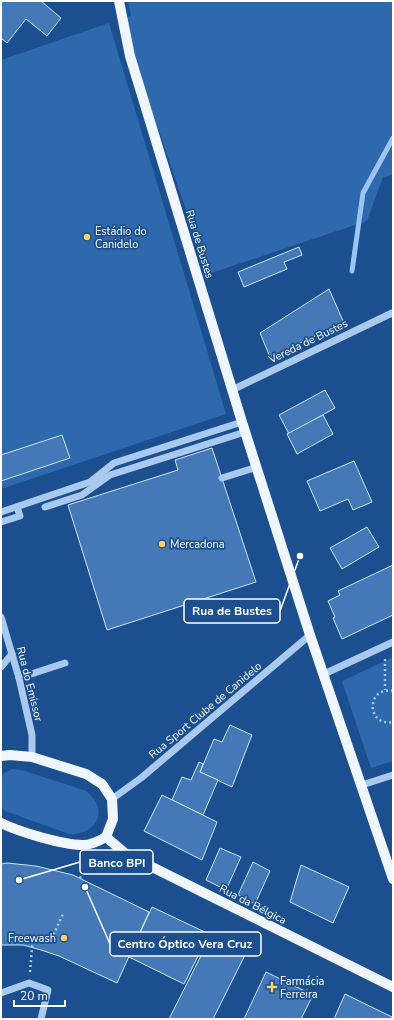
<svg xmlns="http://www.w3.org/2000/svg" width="394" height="1020" viewBox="0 0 394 1020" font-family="'Nunito Sans',sans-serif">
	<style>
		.green { fill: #2e69ad }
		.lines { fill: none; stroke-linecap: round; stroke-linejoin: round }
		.stream { stroke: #9cc4f0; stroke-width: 5 }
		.building { fill: #4478b7; stroke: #cfe3fa }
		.path { stroke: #a9c9ee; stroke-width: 2.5; stroke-dasharray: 2 3; stroke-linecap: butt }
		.minor { stroke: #a9c9ee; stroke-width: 7 }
		.major { stroke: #f0f6ff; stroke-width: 10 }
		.poi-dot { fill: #ffd166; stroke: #1b4f8f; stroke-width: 1.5 }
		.labels { text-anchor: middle; stroke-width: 3.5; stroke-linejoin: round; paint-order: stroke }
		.poi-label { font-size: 11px; fill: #fff; stroke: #1b4f8f; text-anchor: start }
		.street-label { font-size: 11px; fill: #fff; stroke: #1b4f8f }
		.leader { fill: none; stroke: #fff; stroke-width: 1.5 }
		.callout-dot { fill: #fff; stroke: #1b4f8f; stroke-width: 1.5 }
		.callout { fill: #1b4f8f; stroke: #fff; stroke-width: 1.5 }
		.callout-label { font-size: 12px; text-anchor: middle; font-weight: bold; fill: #fff }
	</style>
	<rect width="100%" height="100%" fill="#1b4f8f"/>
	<g class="green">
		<path d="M128,1H393V175L383,177L367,221L208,274L121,20L131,16Z"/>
		<path d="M109,23L226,414L1,489V60Z"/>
		<path d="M393,657V761L371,768L342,681Z"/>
		<path d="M12,769L22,770L86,791C88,793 91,795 93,798C108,817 90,836 69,834L5,811L1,807V777L3,774Z"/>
	</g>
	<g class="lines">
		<path class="stream" d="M352,271L363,193L393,138"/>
	</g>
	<g class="building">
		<path d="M1,1H41L61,18L47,36L26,19L7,43L1,38Z"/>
		<path d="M299,247L302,255L284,262L287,269L244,287L238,272Z"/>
		<path d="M329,289L344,323L270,357L260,333Z"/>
		<path d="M325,390L335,408L289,434L279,415Z"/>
		<path d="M323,415L333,434L297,454L287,434Z"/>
		<path d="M62,435L70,458L1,481V455Z"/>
		<path d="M212,448L256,582L107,630L68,505L178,470L175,460Z"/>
		<path d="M354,461L372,502L353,510L348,499L320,511L307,481Z"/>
		<path d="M367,527L379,547L342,569L330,548Z"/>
		<path d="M393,565V615L342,639L333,618L335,617L328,601L340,595L338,591Z"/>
		<path d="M230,725L252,735L232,787L200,772L214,739L222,742Z"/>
		<path d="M199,762L203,764L200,772L218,780L203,815L172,800L182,777L191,780Z"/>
		<path d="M162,795L217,822L202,860L144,831Z"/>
		<path d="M220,848L241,857L226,890L206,880Z"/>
		<path d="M253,862L270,871L255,904L238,895Z"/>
		<path d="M7,863L36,866L73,875L149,912L117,983L59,956L41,950L23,945H1V864Z"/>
		<path d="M301,865L349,887L333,923L290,902Z"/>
		<path d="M152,907L209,934L184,984L129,957Z"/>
		<path d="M212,934L247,951L213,1019H169Z"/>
		<path d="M266,972L313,995L301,1019H244Z"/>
		<path d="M345,994L392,1017L391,1019H334Z"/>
	</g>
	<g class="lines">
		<g class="path">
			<path d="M385,659V690"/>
			<path d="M393,691C366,686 366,727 393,722"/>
			<path d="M80,878L90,857"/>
			<path d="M30,972L33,935L52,938L63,914"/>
		</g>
		<g class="minor">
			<path d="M232,390L392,313L393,314"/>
			<path d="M222,478L257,467"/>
			<path d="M45,507L82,495L110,475L245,432"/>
			<path d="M1,512L90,482L114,463L242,422"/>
			<path d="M1,522L20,516L17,507"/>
			<path d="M1,617L19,678L32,735V757"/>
			<path d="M1,667L12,654"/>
			<path d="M324,674L393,642"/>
			<path d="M19,678L65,663"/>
			<path d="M362,785L393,775"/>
			<path d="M112,799L141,778L310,635"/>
			<path d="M1,993L29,983L48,990L41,1019"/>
		</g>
		<g class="major">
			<path d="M119,1L130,56L242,422L310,635L393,879"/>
			<path d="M1,756L10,755L32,757L86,774L102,784L112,799L113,819L106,837C99,841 91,845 83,845C63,845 19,832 1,823"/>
			<path d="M106,837L126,854L393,987"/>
		</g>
	</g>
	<g class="poi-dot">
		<circle cx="87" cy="237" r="4"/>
		<circle cx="162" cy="544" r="4"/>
		<circle cx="64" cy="938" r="4"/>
		<path d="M270 981h4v4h4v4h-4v4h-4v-4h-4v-4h4z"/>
	</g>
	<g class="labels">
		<g class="poi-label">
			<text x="95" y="235">Estádio do<tspan x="95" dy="13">Canidelo</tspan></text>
			<text x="170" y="548">Mercadona</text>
			<text x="56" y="942" text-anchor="end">Freewash</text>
			<text x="280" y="985">Farmácia<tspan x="280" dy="13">Ferreira</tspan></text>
		</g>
		<g class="street-label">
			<text transform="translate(200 244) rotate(73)" y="4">Rua de Bustes</text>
			<text transform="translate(308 341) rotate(-26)" y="4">Vereda de Bustes</text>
			<text transform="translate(30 684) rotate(76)" y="4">Rua do Emissor</text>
			<text transform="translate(205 710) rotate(-40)" y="4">Rua Sport Clube de Canidelo</text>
			<text transform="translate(253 904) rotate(27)" y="4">Rua da Bélgica</text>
		</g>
	</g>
	<path class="leader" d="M300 556L280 611M19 880L80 862M85 887L110 944"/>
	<g class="callout-dot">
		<circle cx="300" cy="556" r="4"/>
		<circle cx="19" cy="880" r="4"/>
		<circle cx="85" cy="887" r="4"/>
	</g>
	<g class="callout">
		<rect x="184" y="599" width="96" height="24" rx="4"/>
		<rect x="80" y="850" width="73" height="24" rx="4"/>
		<rect x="110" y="932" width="151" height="24" rx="4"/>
	</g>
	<g class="callout-label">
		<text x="232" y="615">Rua de Bustes</text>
		<text x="117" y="867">Banco BPI</text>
		<text x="185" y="948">Centro Óptico Vera Cruz</text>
	</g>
	<rect width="394" height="1020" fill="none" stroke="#ffffff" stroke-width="4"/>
	<path d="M14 1000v6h51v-6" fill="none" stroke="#ffffff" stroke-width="2"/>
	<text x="20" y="1000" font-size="12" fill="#ffffff" stroke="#1b4f8f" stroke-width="3" paint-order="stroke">20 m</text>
</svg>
